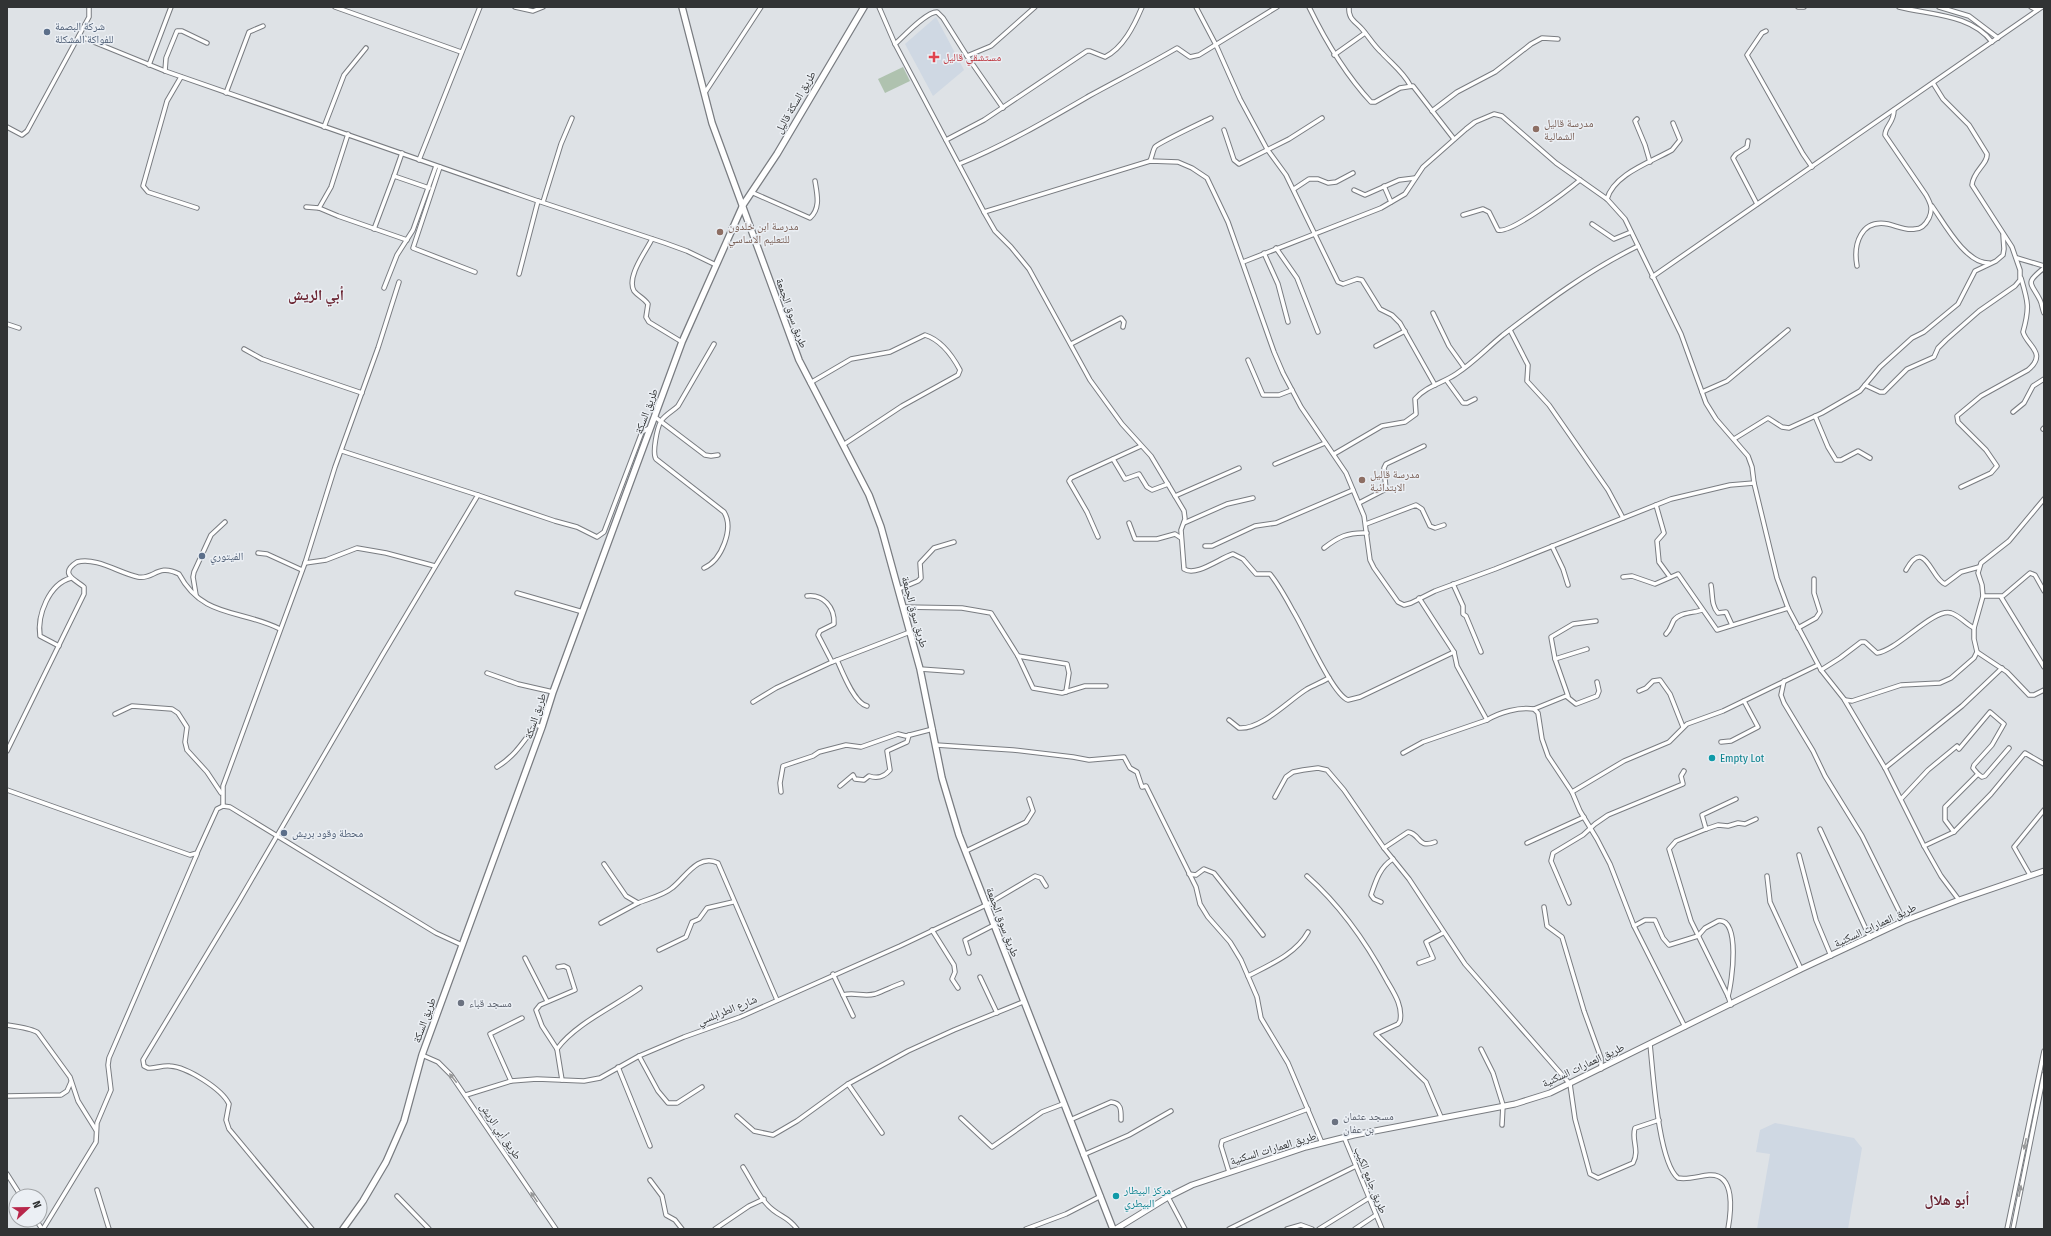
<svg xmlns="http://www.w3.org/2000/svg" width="2051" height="1236" viewBox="0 0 2051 1236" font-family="'Fira Sans Condensed','Noto Naskh Arabic',sans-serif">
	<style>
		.built { fill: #cfd8e3 }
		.green { fill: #afc2af }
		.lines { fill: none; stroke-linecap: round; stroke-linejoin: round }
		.minor-casing { stroke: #797c81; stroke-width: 5.5 }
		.secondary-casing { stroke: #797c81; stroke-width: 7 }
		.primary-casing { stroke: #797c81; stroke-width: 8 }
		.minor { stroke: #fff; stroke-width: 3.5 }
		.secondary { stroke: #fff; stroke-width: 5 }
		.primary { stroke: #fff; stroke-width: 5.5 }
		.oneway { fill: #98999a }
		.service-dot { fill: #5c6f8a; stroke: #ebeff4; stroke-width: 1.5 }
		.health-dot { fill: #e0444e; stroke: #ebeff4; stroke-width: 1.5 }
		.education-dot { fill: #8d6e63; stroke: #ebeff4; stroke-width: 1.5 }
		.culture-dot { fill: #0f9aa8; stroke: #ebeff4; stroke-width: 1.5 }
		.worship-dot { fill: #6b7280; stroke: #ebeff4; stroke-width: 1.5 }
		.labels { text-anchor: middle; stroke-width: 3; stroke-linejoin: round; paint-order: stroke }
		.service-label { font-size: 11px; fill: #4e5e75; stroke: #ebeff4; text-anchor: start }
		.health-label { font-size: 11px; fill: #be3a42; stroke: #ebeff4; text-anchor: start }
		.street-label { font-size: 11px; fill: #313334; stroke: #ebeff4 }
		.education-label { font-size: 11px; fill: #785e54; stroke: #ebeff4; text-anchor: start }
		.culture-label { font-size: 11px; fill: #0d838f; stroke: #ebeff4; text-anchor: start }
		.worship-label { font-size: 11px; fill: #5b616d; stroke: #ebeff4; text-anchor: start }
		.district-label { font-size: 15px; font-weight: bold; fill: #6a2431; stroke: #ebeff4 }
	</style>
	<rect width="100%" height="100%" fill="#dee2e6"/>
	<g class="built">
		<path d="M936,17L964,70L933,96L905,44Z"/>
		<path d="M1775,1123L1854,1138L1862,1148L1848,1229H1757L1770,1154L1756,1152L1760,1130Z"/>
	</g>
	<path class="green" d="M903,67L910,81L885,93L878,79Z"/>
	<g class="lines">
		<g class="minor-casing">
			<g id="minor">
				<path d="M335,7L461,52"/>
				<path d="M515,7L533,11L543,7"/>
				<path d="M879,7L895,44L984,212L1150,161L1178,162L1192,168L1207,178L1228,222L1274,352L1283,373L1301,407L1346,473L1364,516L1370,560L1374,568L1398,602L1404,605L1411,603L1435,591L1495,569L1671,499L1730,485L1754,483L1752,467L1748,456L1716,419L1706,403L1681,334L1625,219L1607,199L1556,163L1502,116L1494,114L1475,122L1466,129L1423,167L1405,194L1381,208L1243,262"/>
				<path d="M1196,7L1216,45L1240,99L1267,149L1286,175L1338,282L1343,284L1357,279L1362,280L1380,309L1392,315L1400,323L1435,385"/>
				<path d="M1309,7C1326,42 1345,74 1371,102H1375L1400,88L1413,86L1454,139"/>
				<path d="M1349,7C1348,19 1355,21 1362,29C1369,37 1374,46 1382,53C1392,64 1403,72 1410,85"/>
				<path d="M1798,7H1804"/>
				<path d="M1899,7C1930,15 1971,14 1992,42"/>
				<path d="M1939,7L1969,16L1998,38"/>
				<path d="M2031,7L2037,10"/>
				<path d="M1766,31L1762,33L1747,55L1803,154L1812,167"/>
				<path d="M79,36L165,71L538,201L665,243L687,251L716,265"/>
				<path d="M895,44C904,36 926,12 937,12L943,18L967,56L991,46L1035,7"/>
				<path d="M1334,55L1365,33"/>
				<path d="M967,56L1003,108"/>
				<path d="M149,65L171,7"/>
				<path d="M165,71L166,58L177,31H182L207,43"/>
				<path d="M181,77L167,101L143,186L148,192L197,208"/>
				<path d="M226,93L249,32L263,26"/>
				<path d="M704,94L761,7"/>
				<path d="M1432,111L1457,92L1495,72L1531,44L1542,38L1558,39"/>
				<path d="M1637,119L1635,121L1645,145L1650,162"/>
				<path d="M7,127L22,135L27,131L89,17V7"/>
				<path d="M324,127L344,75L366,48"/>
				<path d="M1224,130L1234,160L1239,164L1289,139L1322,118"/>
				<path d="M946,140L984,120L1087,51H1090L1105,57C1123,48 1134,26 1142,7"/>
				<path d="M1748,141L1747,147L1736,154L1733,158L1757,204"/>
				<path d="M402,153L394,176L429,188"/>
				<path d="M419,160L480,7"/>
				<path d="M1150,161C1152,157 1153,150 1155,147C1158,143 1203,122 1211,118"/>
				<path d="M959,164C1005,145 1046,121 1089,96C1118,80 1148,65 1177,48L1190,57L1199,55L1277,7"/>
				<path d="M440,167L413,248L475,272"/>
				<path d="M1384,186L1391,202"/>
				<path d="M1294,189L1309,179H1318L1328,183L1336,182L1353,173"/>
				<path d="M1354,190L1365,195L1399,180L1415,178"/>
				<path d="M751,192L810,218C821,208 817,194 815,181"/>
				<path d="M1607,199C1614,174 1651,162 1672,150L1680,140L1673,123"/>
				<path d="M543,202L561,144L572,118"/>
				<path d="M1932,206C1944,223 1966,264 1989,263"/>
				<path d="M306,207L319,208L331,187L348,134"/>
				<path d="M319,208L338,216L407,240"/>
				<path d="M984,212L995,231L1011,247L1029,269L1090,380L1122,424L1151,456L1184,511L1185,519L1181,530L1184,569C1196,577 1220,558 1233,554L1243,559L1256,574H1270C1279,585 1286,598 1293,611C1304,628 1332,694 1348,700L1360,697L1454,652"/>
				<path d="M1463,215L1483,209L1489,212L1498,230C1511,234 1568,190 1580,180"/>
				<path d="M1592,224L1614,239L1631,232"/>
				<path d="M374,229L394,176"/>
				<path d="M652,239C646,251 626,277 634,291C638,296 644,298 648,304L646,317L649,322L682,342"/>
				<path d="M1276,248L1297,278L1318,332"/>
				<path d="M1264,253L1278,284L1288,322"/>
				<path d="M2017,258L2044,266"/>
				<path d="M1857,266C1853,244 1861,219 1888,224C1897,226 1906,231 1915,229C1922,229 1926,224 1929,218C1933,209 1931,204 1926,195L1885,135C1885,126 1894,123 1894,110"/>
				<path d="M2044,268C2024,284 2031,282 2040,300C2042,304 2042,308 2044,313"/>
				<path d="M519,274L538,201"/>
				<path d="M1652,277L2042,7"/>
				<path d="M384,288L397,255L413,230L436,166"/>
				<path d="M1433,313L1449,346L1464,367"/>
				<path d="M7,324L19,328"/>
				<path d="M1510,330L1528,365L1527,381L1549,405L1608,490L1623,518"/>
				<path d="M1071,344L1121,318L1124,322L1123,327"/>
				<path d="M1376,346L1405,331"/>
				<path d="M244,349L262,359L362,393"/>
				<path d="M1248,360L1263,395H1279L1292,390"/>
				<path d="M1447,381L1463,403H1467L1475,399"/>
				<path d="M810,383L851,359L890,352L925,335C941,340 952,355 960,370L958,375L902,406L843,445"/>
				<path d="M1865,385L1880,392H1884L1907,369L1934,357L1938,348L1946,340L1979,311L2015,286L2020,280V270L2012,247L1972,185C1973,171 1988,164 1987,154L1969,125L1943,99L1933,83"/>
				<path d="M1702,392L1727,381L1788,330"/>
				<path d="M2013,412L2024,403L2033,386L2044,379"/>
				<path d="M1815,416L1828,447L1836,460H1841L1858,451L1870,458"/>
				<path d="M655,417L705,455L711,456L718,455"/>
				<path d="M2043,429L2044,428"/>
				<path d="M1734,439L1768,418L1782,427L1789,428L1822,413L1860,391L1880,367L1912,338L1924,332L1958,304L1975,271L1996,261L2003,255L2004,249L2003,235"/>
				<path d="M1334,454L1382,426L1405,422L1416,414L1415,399C1426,386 1443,383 1456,374C1473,363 1487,348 1503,335C1546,302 1589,270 1638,246"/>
				<path d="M1113,459L1125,479L1139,474L1147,487L1152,490L1168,484"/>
				<path d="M1275,464L1325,443"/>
				<path d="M1754,483L1777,578L1788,608L1821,670L1844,699L1885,768L1924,846L1941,876L1959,900"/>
				<path d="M1961,487L1991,473L1997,466L1986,450L1958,422L1957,416L1981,396L2028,370C2048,353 2027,346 2023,332C2030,307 2028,302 2021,278"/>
				<path d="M478,495L555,521L577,527L597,537L604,532L642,432L651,427"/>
				<path d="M1175,496L1239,468"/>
				<path d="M1359,503L1386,489L1384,468L1386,464L1424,446"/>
				<path d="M1656,505L1664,533L1657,541L1659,562L1670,577"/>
				<path d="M1129,523L1135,539H1157L1175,534L1181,538"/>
				<path d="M1184,523L1227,504L1253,498"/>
				<path d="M1366,524L1416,505L1422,509L1430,526L1435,528L1444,525"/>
				<path d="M1098,537L1087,512L1069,481L1071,478L1141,446"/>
				<path d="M1205,546H1212L1255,526L1276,523L1353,490"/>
				<path d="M1552,546L1563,569L1568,585"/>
				<path d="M1324,548C1338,537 1348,532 1367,533"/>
				<path d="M258,553L267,554L302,570"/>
				<path d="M305,563L326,560L357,548L386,553L435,566"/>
				<path d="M704,568C722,560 734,528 724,512L656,459C652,453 657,428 661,421C666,414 673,411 678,406L714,344"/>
				<path d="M1906,570C1925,536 1931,579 1945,584L1961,572L1979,567"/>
				<path d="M1623,577L1632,576L1655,584L1678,574L1717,630L1788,608"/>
				<path d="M1453,584L1463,606V614L1466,616L1481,652"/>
				<path d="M1711,585C1713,596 1711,605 1718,613L1726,612L1732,625"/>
				<path d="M899,589L918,581L921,578L920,563L934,548L954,542"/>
				<path d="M517,593L583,612"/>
				<path d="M196,595L193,577L194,572L211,535L225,522"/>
				<path d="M807,596C823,594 835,607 834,624L820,631L818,635L832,662"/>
				<path d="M1983,596H2003L2030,573L2035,575L2044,591"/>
				<path d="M2001,597L2044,667"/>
				<path d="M1419,598L1454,652L1457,666L1487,720C1500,712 1519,707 1534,709L1538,713L1542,739L1548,756L1572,792L1580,811L1597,839L1610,864L1634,926L1685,1027"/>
				<path d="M903,607L962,608L991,613L1018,656L1033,688L1062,693L1085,686H1106"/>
				<path d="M1798,628L1816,618L1820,612L1814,593V579"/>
				<path d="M1666,634C1671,629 1671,625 1674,620C1680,612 1694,613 1702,610"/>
				<path d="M59,646L40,636C37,615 49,584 71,578"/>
				<path d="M1977,652L2007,672L2029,695H2034L2044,690"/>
				<path d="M1018,656L1067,664L1069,673L1066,692"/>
				<path d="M1555,659L1587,649"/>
				<path d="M837,660C842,671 854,703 867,706"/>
				<path d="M920,669L962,672"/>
				<path d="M1821,670L1840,658L1861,642H1865L1877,653C1898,650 1933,608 1951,613C1960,616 1966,624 1974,628"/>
				<path d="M487,673L518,684L553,692"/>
				<path d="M1784,681L1781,695L1784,703L1813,751L1825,776L1862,836L1904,921"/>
				<path d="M1639,691L1646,688L1653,681L1660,680L1670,694L1683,727"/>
				<path d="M1568,696L1555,659L1551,637L1573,624L1596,621"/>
				<path d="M1845,700L1852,701L1901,685L1940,683L1951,678L1974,658L1977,652L1974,639V628L1983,596L1982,585L1978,573L1981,563L2009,541L2044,499"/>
				<path d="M753,702L776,688L832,662L910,632"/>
				<path d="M1534,709L1566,696L1576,704L1597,696L1599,691L1597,682"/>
				<path d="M115,714L132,706L172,709L178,713L187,727L185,742L187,750L207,772L221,793"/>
				<path d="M1229,720L1239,728C1261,730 1289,700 1307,689C1314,685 1322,682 1329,678"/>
				<path d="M1721,742L1731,741L1758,727L1744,701"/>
				<path d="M936,745L1013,750L1073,757L1089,760L1124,757L1130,768L1137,772L1142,787L1146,786L1196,887L1200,904L1208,917L1230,942L1241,960L1257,997L1261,1018L1288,1063L1322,1143"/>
				<path d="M7,751L84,594V587C76,580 58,574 77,562C97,557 119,573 138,577C154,580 157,563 179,574C203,619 241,609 280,629"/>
				<path d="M1403,753L1423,742L1487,720"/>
				<path d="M497,767C515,756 523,742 536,725L542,727"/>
				<path d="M1885,768L1962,706L2002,668"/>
				<path d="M1978,774L1982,777L1985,776L2009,748"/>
				<path d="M840,786L853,775L855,779L864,780L869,776C878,779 884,777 890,770L887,751L907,742L909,735"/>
				<path d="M7,790L190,855L197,853L217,809L223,806L230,807L436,933L462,945"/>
				<path d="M781,792L780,783L783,766L813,756L819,752L846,745L861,747L898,734L906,736L933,729"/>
				<path d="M1572,792L1624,761L1669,742L1687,724L1723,711L1818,665"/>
				<path d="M1275,797L1286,777L1293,772L1303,770L1318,768L1327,770L1344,790L1384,848L1409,879L1465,964L1570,1084L1575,1119L1590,1174L1598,1178L1633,1163C1640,1150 1631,1140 1635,1128L1659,1120"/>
				<path d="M1902,798L1928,770L1957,746L1959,749L1990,712L2004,724L1992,745L1974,765L1973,768L1978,774L1945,807V820L1954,832"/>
				<path d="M223,806V786L305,563L335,467L378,348L399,282"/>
				<path d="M1706,829L1702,815L1736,799"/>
				<path d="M1820,829L1870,938"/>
				<path d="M1527,843L1584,817"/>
				<path d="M1924,846L1954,832L1991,794L2025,753L2044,764"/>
				<path d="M1384,848L1408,832C1421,834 1417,849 1435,842"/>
				<path d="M966,851L1026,822L1033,811L1029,799"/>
				<path d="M1799,855L1816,920L1831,956"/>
				<path d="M604,864L626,896L638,903C648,899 664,895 672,888C685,878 698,853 718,863L777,1000"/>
				<path d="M1189,874L1196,875L1204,869L1214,873L1263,935"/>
				<path d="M2030,875L2014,847L2044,810"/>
				<path d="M1307,876C1341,906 1366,942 1387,981C1394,993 1403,1006 1400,1021L1398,1024L1376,1034L1426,1082L1441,1117"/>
				<path d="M1767,876L1770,902L1801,969"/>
				<path d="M1381,902L1374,899L1371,895C1376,880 1380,867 1393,859"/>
				<path d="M1569,903L1551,861L1553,853L1583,835L1595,824L1608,815L1683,784L1681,776L1684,771"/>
				<path d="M1544,907L1547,926L1562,937L1584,1011L1601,1058V1069"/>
				<path d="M601,923L638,903"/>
				<path d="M1634,926L1645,920H1655L1663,938L1669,945L1698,936L1705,928L1718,921C1741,917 1732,983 1728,996"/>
				<path d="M932,930L954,965L955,972L952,979L958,988"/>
				<path d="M659,950L686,937L692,922L699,919L707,908L733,902"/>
				<path d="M969,953L965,940L994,925"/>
				<path d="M525,958L547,1001"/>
				<path d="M1419,963L1433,958L1426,942L1443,933"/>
				<path d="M558,967L564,966L568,968L575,990L540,1005L536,1010L542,1026L557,1049L562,1080"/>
				<path d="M833,974L853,1016"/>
				<path d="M1248,976C1269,965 1296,954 1308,932"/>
				<path d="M980,977L997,1013"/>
				<path d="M843,995C854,992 864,997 875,994C884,991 893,986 902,983"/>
				<path d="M1731,1005L1728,996L1691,921L1669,849L1676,841L1706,829L1718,825L1728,826L1738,823L1745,824L1756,819"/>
				<path d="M7,1025C14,1026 34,1029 38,1033L70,1077L78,1101L96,1130"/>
				<path d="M1650,1044C1653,1071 1658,1162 1678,1178C1688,1180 1699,1176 1709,1175C1736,1173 1731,1212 1728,1229"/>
				<path d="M557,1049C575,1024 615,1006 640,988"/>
				<path d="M1481,1049L1493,1073L1503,1105L1502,1125"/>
				<path d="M422,1055L438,1062L451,1075L556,1229"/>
				<path d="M639,1056L658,1091L668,1103H677L702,1087"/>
				<path d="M618,1067L650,1146"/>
				<path d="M511,1081L490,1034L522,1018"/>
				<path d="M848,1084L882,1133"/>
				<path d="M466,1095L511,1081L537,1079L584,1081L600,1078L639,1056L684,1037L740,1017L900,946L986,905L1035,876L1041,878L1046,886"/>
				<path d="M7,1096L61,1095L67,1091L71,1082"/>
				<path d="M737,1116L754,1131L773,1135L797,1121L848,1084L908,1051L954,1030L1023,1002"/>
				<path d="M961,1118L992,1147L1042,1112L1063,1104"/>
				<path d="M1070,1120L1111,1102C1122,1103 1121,1111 1121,1120"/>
				<path d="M1344,1137L1382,1229"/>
				<path d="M1083,1155L1129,1135L1171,1111"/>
				<path d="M743,1167C752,1181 760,1200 773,1210C783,1218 788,1217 797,1229"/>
				<path d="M1229,1172L1221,1146L1222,1141L1308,1109"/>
				<path d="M7,1174L21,1196"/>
				<path d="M650,1180L662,1196L666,1215L675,1220L682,1229"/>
				<path d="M97,1190L109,1229"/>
				<path d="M397,1196L429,1229"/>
				<path d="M1168,1197L1185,1229"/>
				<path d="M36,1220L42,1229"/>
				<path d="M43,1229L96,1142L97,1123L111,1090L108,1065L109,1058L197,854"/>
				<path d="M312,1229L229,1129L226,1120L229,1104C222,1089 187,1067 170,1066C162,1065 155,1069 148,1068L144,1066L143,1060L239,901L383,654L478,495L342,451"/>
				<path d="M715,1229L749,1206L764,1199"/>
				<path d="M1026,1229L1066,1214L1101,1196"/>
				<path d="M1229,1229L1356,1166"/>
				<path d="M1287,1229L1301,1225L1312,1229"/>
				<path d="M1319,1229L1369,1198"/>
				<path d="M1355,1229L1376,1215"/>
				<path d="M2007,1229L2044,1051"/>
				<path d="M2013,1229L2044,1074"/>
			</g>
		</g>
		<g class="secondary-casing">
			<path id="secondary" d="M1116,1229L1168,1197L1192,1185L1306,1147L1354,1135L1515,1104L1550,1093L1801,969L1904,921L1959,900L2044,871"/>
		</g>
		<g class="primary-casing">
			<g id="primary">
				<path d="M682,7L712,123L799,360L869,495L881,527L920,669L942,778L959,835L1113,1229"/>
				<path d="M343,1229L363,1201L386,1162L404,1121L422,1055L542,727L553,692L682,342L743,205L777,154L864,7"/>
			</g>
		</g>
		<use href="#minor" class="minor"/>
		<use href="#secondary" class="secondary"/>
		<use href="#primary" class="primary"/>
	</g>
	<defs><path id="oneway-solid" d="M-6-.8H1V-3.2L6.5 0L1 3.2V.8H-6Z"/></defs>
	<g class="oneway">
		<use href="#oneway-solid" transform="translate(453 1078) rotate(-128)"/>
		<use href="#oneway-solid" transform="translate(2025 1144) rotate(102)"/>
		<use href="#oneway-solid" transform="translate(2020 1191) rotate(-79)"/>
		<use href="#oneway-solid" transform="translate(534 1197) rotate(-124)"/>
	</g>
	<g class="service-dot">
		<circle cx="47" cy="32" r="4"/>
		<circle cx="202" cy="556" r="4"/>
		<circle cx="284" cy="833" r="4"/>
	</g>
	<path class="health-dot" d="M932 51h4v4h4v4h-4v4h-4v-4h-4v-4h4z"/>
	<g class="education-dot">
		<circle cx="1536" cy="129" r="4"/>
		<circle cx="720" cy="232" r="4"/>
		<circle cx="1362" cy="480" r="4"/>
	</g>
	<g class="culture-dot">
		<circle cx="1712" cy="758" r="4"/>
		<circle cx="1116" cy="1196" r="4"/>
	</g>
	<g class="worship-dot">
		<circle cx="461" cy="1003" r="4"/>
		<circle cx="1335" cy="1122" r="4"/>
	</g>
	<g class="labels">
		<g class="service-label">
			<text x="55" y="30">شركة البصمة<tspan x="55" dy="13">للفواكة المشكلة</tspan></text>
			<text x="210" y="560">الفيتوري</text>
			<text x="292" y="837">محطة وقود بريش</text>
		</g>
		<g class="health-label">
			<text x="943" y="61">مستشقي قاليل</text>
		</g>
		<g class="street-label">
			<text transform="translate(795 102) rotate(-60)" y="4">طريق السكة قاليل</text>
			<text transform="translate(792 313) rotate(70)" y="4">طريق سوق الجمعة</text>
			<text transform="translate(646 411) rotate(-70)" y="4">طريق السكة</text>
			<text transform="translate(915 612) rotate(75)" y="4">طريق سوق الجمعة</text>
			<text transform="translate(535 716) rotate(-72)" y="4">طريق السكة</text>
			<text transform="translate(1003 922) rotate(69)" y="4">طريق سوق الجمعة</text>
			<text transform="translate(1875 925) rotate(-25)" y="4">طريق العمارات السكنية</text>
			<text transform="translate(727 1010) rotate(-22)" y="4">شارع الطرابلسي</text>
			<text transform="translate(424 1020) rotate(-70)" y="4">طريق السكة</text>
			<text transform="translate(1583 1065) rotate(-25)" y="4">طريق العمارات السكنية</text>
			<text transform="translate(501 1131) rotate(56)" y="4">طريق أبي الريش</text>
			<text transform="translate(1273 1148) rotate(-17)" y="4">طريق العمارات السكنية</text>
			<text transform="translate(1371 1180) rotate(68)" y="4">طريق جامع الكيب</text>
		</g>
		<g class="education-label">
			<text x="1544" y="127">مدرسة قاليل<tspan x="1544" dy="13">الشمالية</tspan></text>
			<text x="728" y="230">مدرسة ابن خلدون<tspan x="728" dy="13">للتعليم الاساسي</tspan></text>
			<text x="1370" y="478">مدرسة قاليل<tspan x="1370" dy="13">الابتدائية</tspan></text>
		</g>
		<g class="culture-label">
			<text x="1720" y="762">Empty Lot</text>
			<text x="1124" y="1194">مركز البيطار<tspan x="1124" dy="13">البيطري</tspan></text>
		</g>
		<g class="worship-label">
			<text x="469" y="1007">مسجد قباء</text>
			<text x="1343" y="1120">مسجد عثمان<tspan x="1343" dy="13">بن عفان</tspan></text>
		</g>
		<g class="district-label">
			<text x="316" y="300">أبي الريش</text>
			<text x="1947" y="1205">أبو هلال</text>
		</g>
	</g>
	<rect width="2051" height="1236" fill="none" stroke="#313334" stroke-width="16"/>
	<g transform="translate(28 1208) rotate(68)"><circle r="19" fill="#ebeff4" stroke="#a1a4a7"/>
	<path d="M0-3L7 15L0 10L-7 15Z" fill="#b8274b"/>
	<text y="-6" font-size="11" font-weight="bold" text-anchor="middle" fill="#313334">N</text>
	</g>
</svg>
